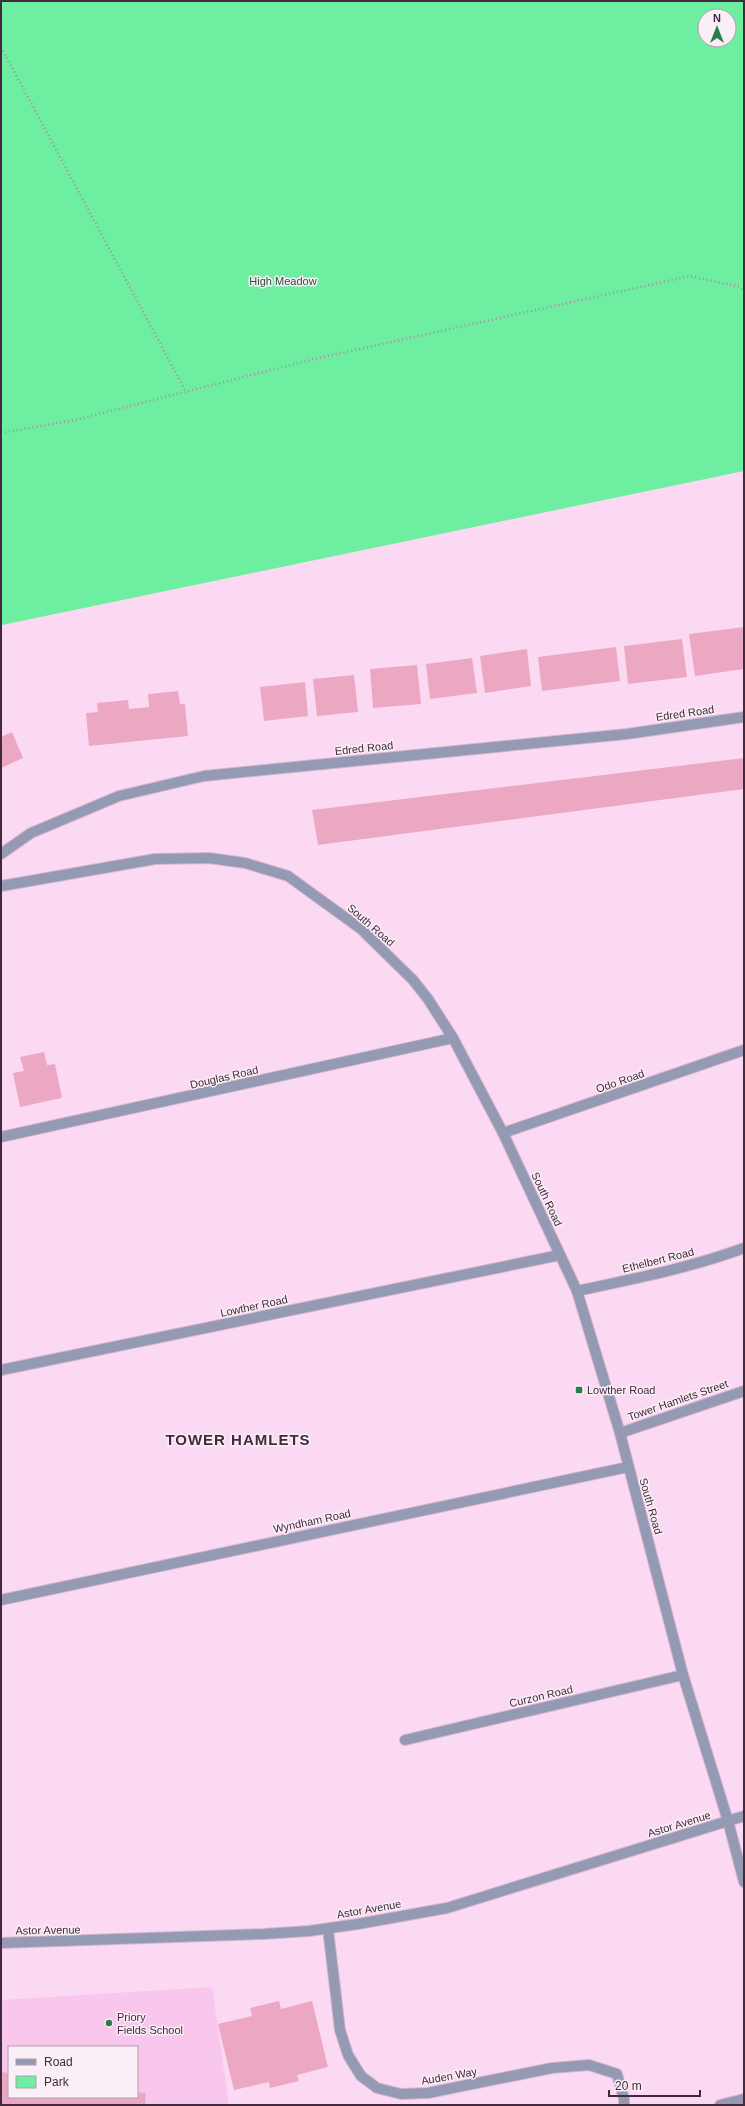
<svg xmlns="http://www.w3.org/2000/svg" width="745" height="2106" viewBox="0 0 745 2106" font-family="Arial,sans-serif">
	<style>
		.built { fill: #f9c6ed; fill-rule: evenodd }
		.green { fill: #6eeea0; fill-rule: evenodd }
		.building { fill: #eca8c2 }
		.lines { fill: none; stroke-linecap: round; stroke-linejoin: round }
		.service-casing { stroke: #d6b6ce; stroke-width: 12 }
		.minor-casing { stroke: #d6b6ce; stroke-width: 12 }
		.tertiary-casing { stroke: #d6b6ce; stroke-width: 12 }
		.path { stroke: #ab8da3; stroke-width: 2.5; stroke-dasharray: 1 3; stroke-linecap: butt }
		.service { stroke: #949ab4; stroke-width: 10 }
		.minor { stroke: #949ab4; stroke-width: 10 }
		.tertiary { stroke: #949ab4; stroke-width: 10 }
		.poi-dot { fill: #2b7c4d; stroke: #faeef7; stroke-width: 1.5 }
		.labels { text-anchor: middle; stroke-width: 3; stroke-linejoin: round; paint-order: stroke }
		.park-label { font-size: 11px; fill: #215435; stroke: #faeef7 }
		.street-label { font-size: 11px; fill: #402a3b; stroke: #faeef7 }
		.poi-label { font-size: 11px; fill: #402a3b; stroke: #faeef7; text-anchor: start }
		.district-label { font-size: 15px; font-weight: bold; letter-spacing: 1px; fill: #402a3b; stroke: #faeef7 }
	</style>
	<rect width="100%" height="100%" fill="#fcd9f3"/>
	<path class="built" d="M212,1987L229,2105H1V2000ZM9,2047H137V2097H9Z"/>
	<path class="green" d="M1,1H744V471L2,625ZM705,16H729V40H705Z"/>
	<g class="building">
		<path d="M744,627V669L695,676L689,634Z"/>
		<path d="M682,639L687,677L628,684L624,646Z"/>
		<path d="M616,647L620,681L542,691L538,657Z"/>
		<path d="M527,649L531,686L485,693L480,656Z"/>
		<path d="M472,658L477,693L430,699L426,664Z"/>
		<path d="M417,665L421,704L373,708L370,669Z"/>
		<path d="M354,675L358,712L317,716L313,679Z"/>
		<path d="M305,682L308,716L264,721L260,687Z"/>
		<path d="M178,691L180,704H185L188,736L89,746L86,713L98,712L97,703L128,700L129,709L149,707L148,694Z"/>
		<path d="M12,732L23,758L1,768V737Z"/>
		<path d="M744,758V789L318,845L312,810Z"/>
		<path d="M44,1052L47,1065L55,1064L62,1098L20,1107L13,1073L24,1071L20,1057Z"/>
		<path d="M279,2001L281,2009L312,2001L328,2067L297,2075L299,2081L270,2088L269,2082L234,2090L218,2024L252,2016L250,2008Z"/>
		<path d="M1,2072L9,2073V2097H137V2092L146,2093L145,2105H1Z"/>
	</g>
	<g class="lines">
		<g class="service-casing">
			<g id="service">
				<path d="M577,1291C633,1279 690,1268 744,1248"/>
				<path d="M720,2105L744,2099"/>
			</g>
		</g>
		<g class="minor-casing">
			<g id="minor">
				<path d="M1,854L31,833L119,796L204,776L627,734L744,717"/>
				<path d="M1,886L155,859L209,858L245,863L288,876L361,929L413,980L428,999L453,1038L503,1133L577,1291L620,1433L683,1675L728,1821L744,1882"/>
				<path d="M503,1133L744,1050"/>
				<path d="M1,1137L453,1038"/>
				<path d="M1,1370L560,1255"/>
				<path d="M620,1433L744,1391"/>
				<path d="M1,1600L628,1467"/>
				<path d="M405,1740L683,1675"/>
				<path d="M328,1929L340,2030L348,2055L361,2076L377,2088L401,2094L428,2093L552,2068L589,2065L617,2074L624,2099V2105"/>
			</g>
		</g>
		<g class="tertiary-casing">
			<path id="tertiary" d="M1,1943L264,1934L309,1931L358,1924L447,1908L744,1816"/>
		</g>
		<g class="path">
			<path d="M1,47L186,392"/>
			<path d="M1,433L75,420L314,359L690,276L740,287L744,292"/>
		</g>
		<use href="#service" class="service"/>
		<use href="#minor" class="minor"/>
		<use href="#tertiary" class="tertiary"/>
	</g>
	<g class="poi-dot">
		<rect x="575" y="1386" width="8" height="8" rx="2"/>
		<circle cx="109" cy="2023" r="4"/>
	</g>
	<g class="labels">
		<g class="park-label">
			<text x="283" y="285">High Meadow</text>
		</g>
		<g class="street-label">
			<text transform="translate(685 713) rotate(-8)" y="4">Edred Road</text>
			<text transform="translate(364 748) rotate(-6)" y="4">Edred Road</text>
			<text transform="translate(371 925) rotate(41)" y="4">South Road</text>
			<text transform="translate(224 1077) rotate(-13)" y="4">Douglas Road</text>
			<text transform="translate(620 1081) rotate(-19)" y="4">Odo Road</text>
			<text transform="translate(547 1199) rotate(65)" y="4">South Road</text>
			<text transform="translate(658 1260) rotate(-14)" y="4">Ethelbert Road</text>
			<text transform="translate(254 1306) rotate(-12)" y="4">Lowther Road</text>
			<text transform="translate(678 1400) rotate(-19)" y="4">Tower Hamlets Street</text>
			<text transform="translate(651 1506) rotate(74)" y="4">South Road</text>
			<text transform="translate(312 1521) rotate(-12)" y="4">Wyndham Road</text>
			<text transform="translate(541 1696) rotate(-13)" y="4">Curzon Road</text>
			<text transform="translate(679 1824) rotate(-17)" y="4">Astor Avenue</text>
			<text transform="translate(369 1909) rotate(-10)" y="4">Astor Avenue</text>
			<text transform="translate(48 1930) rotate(-1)" y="4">Astor Avenue</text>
			<text transform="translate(449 2076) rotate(-10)" y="4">Auden Way</text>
		</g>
		<g class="poi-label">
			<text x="587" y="1394">Lowther Road</text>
			<text x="117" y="2021">Priory<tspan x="117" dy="13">Fields School</tspan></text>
		</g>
		<g class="district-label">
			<text x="238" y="1445">TOWER HAMLETS</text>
		</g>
	</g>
	<rect width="745" height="2106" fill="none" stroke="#402a3b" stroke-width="4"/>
	<rect x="8" y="2046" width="130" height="52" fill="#faeef7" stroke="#b0a0ac"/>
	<rect x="16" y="2059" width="20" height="6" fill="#949ab4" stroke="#b0a0ac"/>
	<text x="44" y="2066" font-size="12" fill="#402a3b">Road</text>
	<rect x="16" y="2076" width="20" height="12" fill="#6eeea0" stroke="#b0a0ac"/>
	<text x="44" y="2086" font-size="12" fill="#402a3b">Park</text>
	<g transform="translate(717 28)"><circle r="19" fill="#faeef7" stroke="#b0a0ac"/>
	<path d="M0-3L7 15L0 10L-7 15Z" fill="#2b7c4d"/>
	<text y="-6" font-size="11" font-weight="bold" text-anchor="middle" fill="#402a3b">N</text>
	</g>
	<path d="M609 2090v6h91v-6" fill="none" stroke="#402a3b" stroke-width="2"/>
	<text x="615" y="2090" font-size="12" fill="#402a3b" stroke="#faeef7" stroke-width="3" paint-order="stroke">20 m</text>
</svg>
